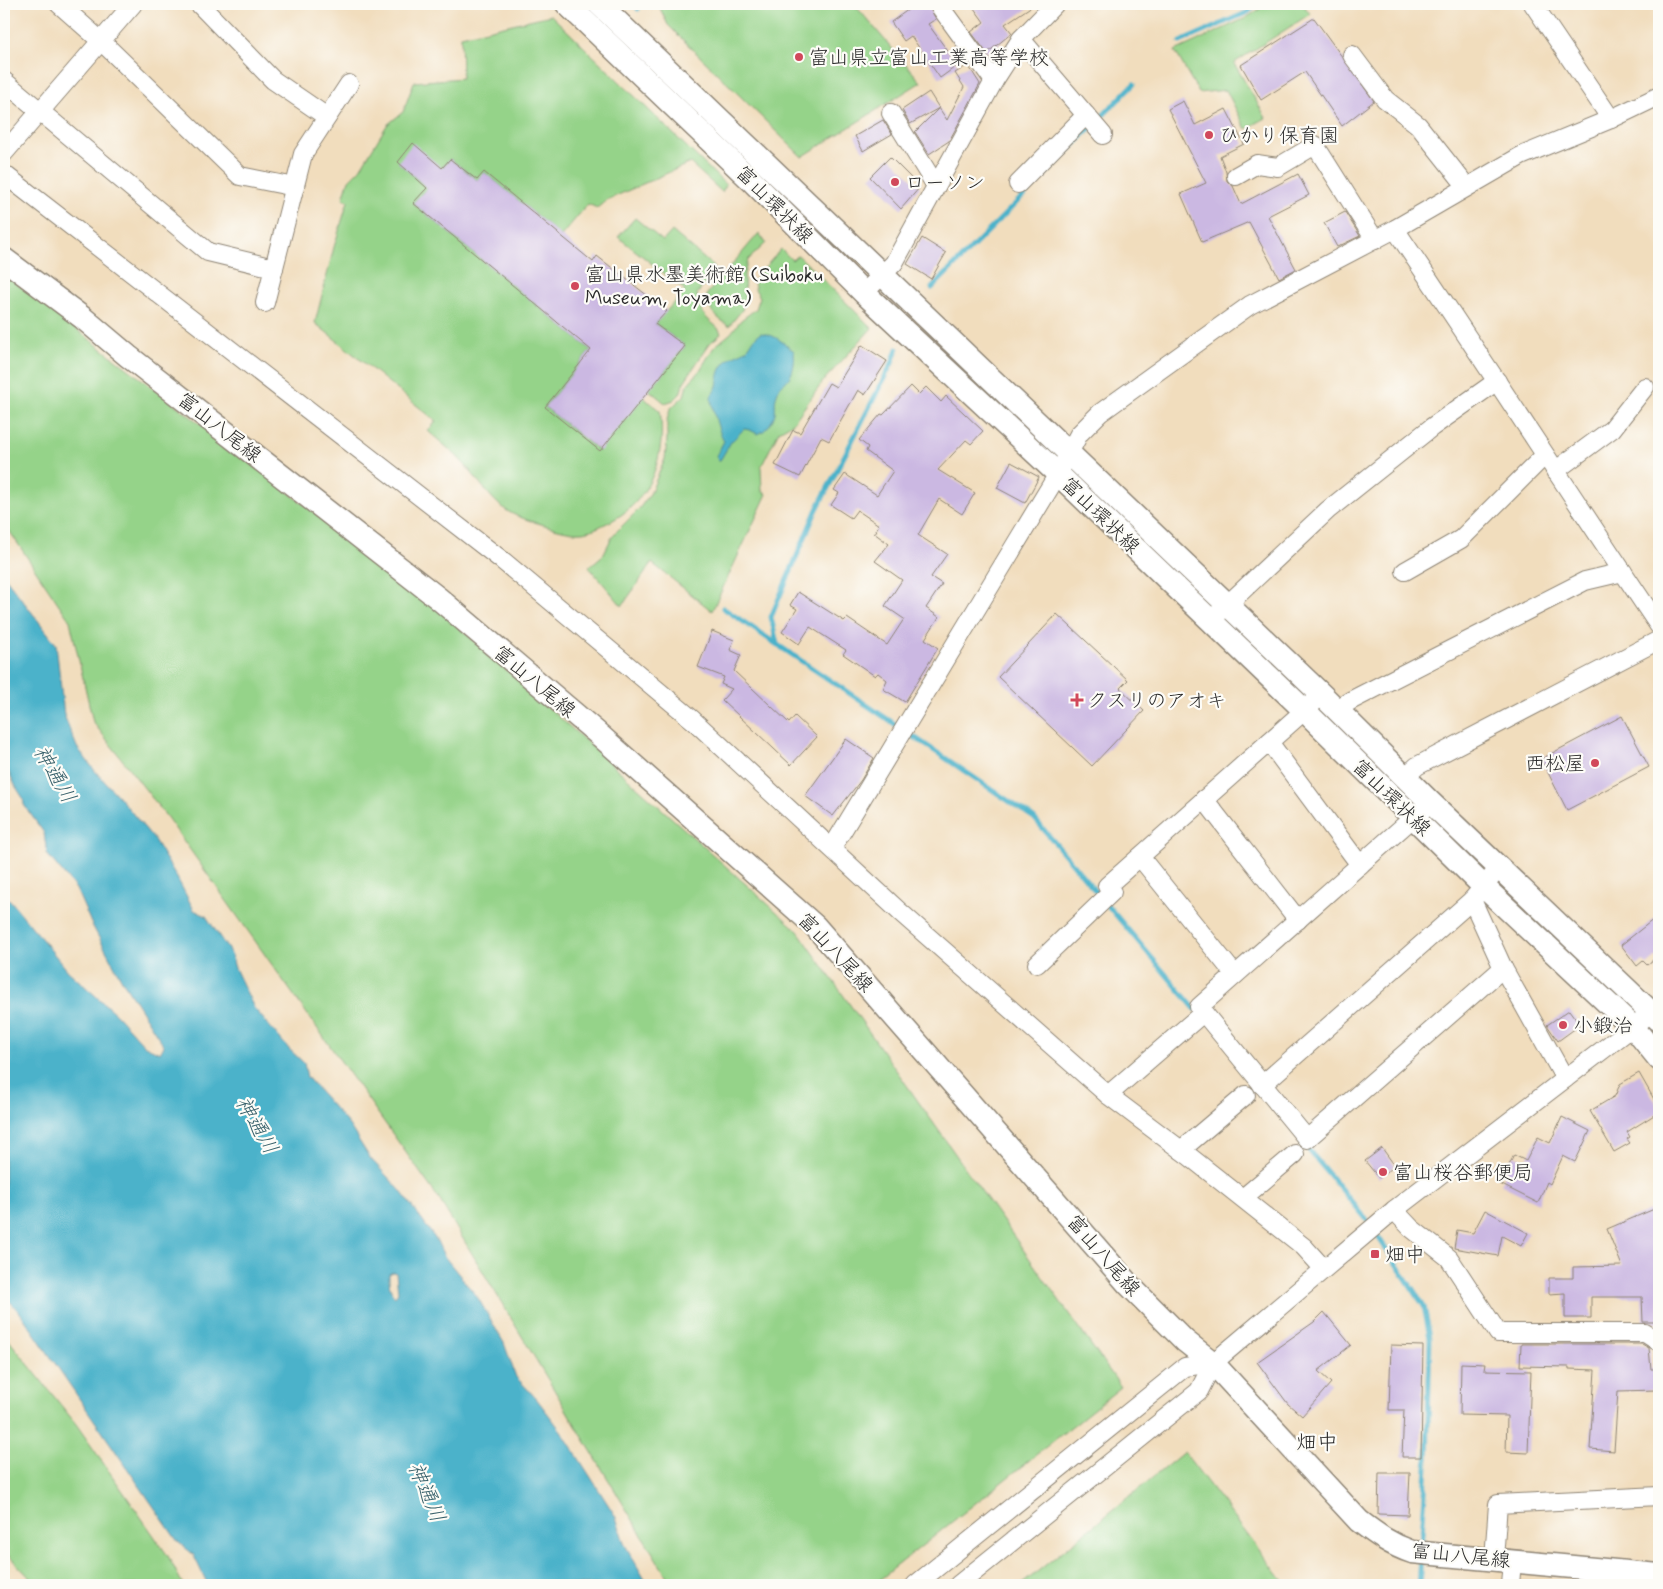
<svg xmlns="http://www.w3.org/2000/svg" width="1663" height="1589" viewBox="0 0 1663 1589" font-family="Mynerve,'Klee One',sans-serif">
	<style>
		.green { fill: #95d389; stroke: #607f5a }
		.water { fill: #4bb2ca; stroke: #3b6e7a; fill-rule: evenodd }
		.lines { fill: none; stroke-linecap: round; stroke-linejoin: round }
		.stream { stroke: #4bb2ca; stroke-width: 5 }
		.building { fill: #cbb8e2 }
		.minor-casing { stroke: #8e8474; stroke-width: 20 }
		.major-casing { stroke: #8e8474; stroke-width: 25 }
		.minor { stroke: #fff; stroke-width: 18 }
		.major { stroke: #fff; stroke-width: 22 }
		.poi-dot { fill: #d1495b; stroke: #fdfcf7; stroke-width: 2 }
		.labels { text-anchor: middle; stroke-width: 4.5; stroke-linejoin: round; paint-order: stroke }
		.poi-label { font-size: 20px; fill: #2b2b2b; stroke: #fdfcf7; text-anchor: start }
		.street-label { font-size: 20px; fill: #2b2b2b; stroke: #fdfcf7 }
		.water-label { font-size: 21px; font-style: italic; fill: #38616b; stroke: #fdfcf7 }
		.neighbourhood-label { font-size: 21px; fill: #2b2b2b; stroke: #fdfcf7 }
	</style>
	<rect width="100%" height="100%" fill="#fdfcf7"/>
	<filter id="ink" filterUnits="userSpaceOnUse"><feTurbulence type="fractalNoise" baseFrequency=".02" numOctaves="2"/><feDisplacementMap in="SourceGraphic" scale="10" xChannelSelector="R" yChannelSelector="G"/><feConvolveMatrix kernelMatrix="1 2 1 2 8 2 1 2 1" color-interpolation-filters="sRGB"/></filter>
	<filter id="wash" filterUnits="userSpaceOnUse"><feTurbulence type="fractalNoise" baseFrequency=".0096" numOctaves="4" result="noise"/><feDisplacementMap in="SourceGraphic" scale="20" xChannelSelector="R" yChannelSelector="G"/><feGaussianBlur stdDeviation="1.12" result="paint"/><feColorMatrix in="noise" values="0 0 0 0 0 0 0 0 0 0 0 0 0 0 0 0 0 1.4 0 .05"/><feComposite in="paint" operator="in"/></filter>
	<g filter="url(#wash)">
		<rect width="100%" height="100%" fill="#f1ddbd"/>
		<g class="green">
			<path d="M658,4H854L921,82L802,157L668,25Z"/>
			<path d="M1267,4H1303L1310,14L1234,63L1266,118L1246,129L1226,90L1199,93L1175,51L1246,18Z"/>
			<path d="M551,15L726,185L722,192L690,163L607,200L597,208L588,204L561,236L484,172L477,180L450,159L432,180L398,162L427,188L413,203L591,350L545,407L599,451L643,397L660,411C667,455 650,504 607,523C599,527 591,531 582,532C569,533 554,528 541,524C528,520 513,516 503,508C488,496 477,478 465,465C454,452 440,442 428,431L436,421L315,323L334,247L348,201L343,198L349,180L360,169L387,125L403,112L414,82L462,78L461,36Z"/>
			<path d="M635,218L663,241L672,231L714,267L713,274L697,294C699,302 700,310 705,316C710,323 719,326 721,334L710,343L684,382L680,394L674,400L665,403L649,390L685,346L655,324L685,290L618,237Z"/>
			<path d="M759,233L766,243L748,260L744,274L745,296L742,310L729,326C717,318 706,309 707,294Z"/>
			<path d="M781,249L792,260L798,255L872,328L825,379L793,423L779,431L761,467L762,491L767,494L712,611L652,563L622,606L589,567L603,555L613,535L638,510L650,494L665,459L667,440V420L670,409L684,396L687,385L700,370L714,347L731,333L741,320L756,309L760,297L755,289L754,280Z"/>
			<path d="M4,274L224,442L444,614L798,931L975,1182L1121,1387L873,1585H672L439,1199L166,816L93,722L70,621L4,523Z"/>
			<path d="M4,1334L76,1424L168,1556L183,1585H37L4,1551Z"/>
			<path d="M1184,1452L1286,1585H1021Z"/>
		</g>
		<g class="water">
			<path d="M761,333C779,336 781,342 794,351C795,360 794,371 789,378C783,386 781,382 777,394C774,401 776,407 775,413C773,422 766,431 758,434L750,430L744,429L731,442L719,462L716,456L724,441C720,437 711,403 711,397C712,393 716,390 717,386C719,376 718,371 726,362C732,355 740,354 746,350C752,345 752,338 761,333Z"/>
			<path d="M4,576L56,644L64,715L77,747L95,771L119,797L153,838L175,874L194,910L206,916L231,954L235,968L254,1008L289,1049L304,1063L307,1077L349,1125L370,1158L400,1190L437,1241L444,1256L478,1298L504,1343L516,1377L536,1398L562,1432L616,1517L624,1543L648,1585H208L193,1554L178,1542L21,1314L4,1295V895L10,900L68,971L117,1015L145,1046L160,1053L164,1046L123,982L91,923L76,889L47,854L44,833L24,805L23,798L16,787L4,763ZM393,1272L396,1273L398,1292L395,1296C389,1291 389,1282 389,1274Z"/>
		</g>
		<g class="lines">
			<g class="stream">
				<path d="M637,4L638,9"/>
				<path d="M1180,42L1248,12L1257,4"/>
				<path d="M932,288L1134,84"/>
				<path d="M723,608L1034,818L1195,1009"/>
				<path d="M777,644L771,617L816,511L892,363L897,349"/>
				<path d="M1302,1142L1367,1220L1424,1306L1430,1338L1427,1467L1421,1547"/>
				<path d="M1419,1585L1421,1558"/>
			</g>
		</g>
		<g id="blocks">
			<g class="building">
				<path d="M916,4H926L928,5L936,19L928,24L958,65L940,78L911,36L904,41L891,22Z"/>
				<path d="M971,4H1035L1005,24L1012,33L987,53L971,32L984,22Z"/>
				<path d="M1314,18L1374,101L1342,126L1305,72L1261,100L1241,65Z"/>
				<path d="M968,65L980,84L949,141L929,154L915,132L939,108L947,120L964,87L955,73Z"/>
				<path d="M929,92L939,108L910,124L902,110Z"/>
				<path d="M1183,101L1195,125L1226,109L1244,144L1220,156L1226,172L1227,181L1233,186L1241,204L1298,174L1309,195L1268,216L1296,269L1279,278L1249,222L1202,242L1181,194L1206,183L1168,109Z"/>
				<path d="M883,120L892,134L863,151L855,136Z"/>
				<path d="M413,143L442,168L450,159L477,180L484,172L593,262L597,256L667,311L655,324L685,346L600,451L545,407L591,350L413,203L427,188L398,162Z"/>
				<path d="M890,157L920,187L901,209L870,177Z"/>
				<path d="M1345,212L1360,236L1337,247L1324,223Z"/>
				<path d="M922,238L946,253L931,279L907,264Z"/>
				<path d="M862,345L887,361L865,395L858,390L829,441L821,437L800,477L775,465L793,430L800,433L829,383L836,387Z"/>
				<path d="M911,386L919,394L926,387L941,402L946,396L983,431L971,444L966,440L938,470L975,493L962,514L939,499L918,535L947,554L931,577L942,584L926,608L939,617L925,639L938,648L905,702L883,689L887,680L878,673L875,676L843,654L846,650L810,627L799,644L782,632L797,609L790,605L798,592L844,621L847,618L887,645L904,619L885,606L902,580L875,561L889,544L874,533L879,525L857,510L851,518L831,505L839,493L834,490L845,474L877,495L893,471L866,451L868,447L859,440L881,414L883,415Z"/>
				<path d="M1011,462L1039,477L1025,503L997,488Z"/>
				<path d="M1057,614L1128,680L1120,688L1144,711L1092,766L998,677Z"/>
				<path d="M712,631L734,640L730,650L741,655L734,671L789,723L795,716L817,737L791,765L722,700L732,689L721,684L724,677L698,667Z"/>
				<path d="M1622,716L1649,767L1567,810L1541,759Z"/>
				<path d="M846,739L874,758L861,780L833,816L805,796Z"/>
				<path d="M1659,915V955L1647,965L1643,961L1637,966L1621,945Z"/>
				<path d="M1569,1010L1580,1025L1558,1041L1547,1025Z"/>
				<path d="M1639,1073L1659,1108V1112L1627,1132L1630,1137L1627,1139L1630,1143L1614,1152L1590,1111L1615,1096L1620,1084Z"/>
				<path d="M1562,1117L1590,1131L1575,1162L1563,1156L1550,1184L1547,1182L1538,1203L1500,1184L1514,1155L1526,1161L1538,1137L1550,1143Z"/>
				<path d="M1382,1148L1395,1166L1379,1178L1365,1161Z"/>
				<path d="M1659,1207V1322H1643L1642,1297H1591V1318H1565V1293L1549,1294V1278H1573V1267L1622,1266L1607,1229Z"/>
				<path d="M1485,1210L1528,1233L1521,1246L1502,1236L1498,1256L1454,1248L1457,1230L1473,1233Z"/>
				<path d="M1324,1312L1351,1345L1318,1371L1331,1383L1302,1416L1288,1404L1257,1362L1314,1322Z"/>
				<path d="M1521,1344H1642L1649,1348L1651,1369H1657V1390L1618,1391L1614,1451L1590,1449L1595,1370L1569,1369V1367L1520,1366Z"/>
				<path d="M1391,1345L1423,1346L1421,1457H1402L1404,1410H1389Z"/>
				<path d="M1461,1363L1485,1364L1484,1370L1531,1371L1528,1453L1506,1452L1507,1416L1460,1415Z"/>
				<path d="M1379,1473H1410L1408,1515L1378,1514Z"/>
			</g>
		</g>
	</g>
	<g filter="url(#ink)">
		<use href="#blocks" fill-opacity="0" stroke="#8e8474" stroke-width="1"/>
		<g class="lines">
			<g class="minor-casing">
				<g id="minor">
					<path d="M59,4L101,41L240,176L295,187"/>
					<path d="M199,4L273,80L327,117"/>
					<path d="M938,4L994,81"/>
					<path d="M1533,4L1611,119"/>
					<path d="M1021,39L1103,135"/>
					<path d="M1352,55L1385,99L1418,125L1467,187"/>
					<path d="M4,81L208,252L274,268"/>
					<path d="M891,113L936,186"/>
					<path d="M4,153L133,4"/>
					<path d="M4,174L503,561L693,720L900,912L1108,1095L1189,1156L1304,1247L1323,1268"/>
					<path d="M1236,176L1257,164L1278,167L1315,145L1375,240"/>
					<path d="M1018,184L1086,115"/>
					<path d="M1395,229C1484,360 1570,494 1659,626"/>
					<path d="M864,293L894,263L994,81L1021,39L1055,4"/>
					<path d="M265,303L303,154L349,84"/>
					<path d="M1555,471L1612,429L1645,387"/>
					<path d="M1405,571L1461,539L1545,455"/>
					<path d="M1210,621L1328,510L1432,427L1497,381"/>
					<path d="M1337,709L1350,701L1585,581L1623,572"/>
					<path d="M1269,742L1360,865"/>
					<path d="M1405,777L1417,766L1659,640"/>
					<path d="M1204,799L1298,920"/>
					<path d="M1423,809L1199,1007L1307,1139L1503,968"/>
					<path d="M832,848L1058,474L1079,434L1100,413L1250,305L1395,229L1521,156L1611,119L1659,96"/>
					<path d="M1140,857L1235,975"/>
					<path d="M1472,900L1503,968L1565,1079"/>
					<path d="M1037,964L1112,892L1107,886L1314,702"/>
					<path d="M1262,1085L1472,900L1500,867"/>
					<path d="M1108,1095L1203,1013"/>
					<path d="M1181,1150L1246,1095"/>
					<path d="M1243,1198L1295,1154"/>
					<path d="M1394,1210L1411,1228L1449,1258L1498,1333H1645L1659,1342"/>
					<path d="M1494,1559L1498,1504L1659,1496"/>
					<path d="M915,1585L1185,1367L1213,1363"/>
					<path d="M958,1585L1199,1391L1213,1363L1394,1210L1643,1019"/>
					<path d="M1510,1585L1512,1561"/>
				</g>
			</g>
			<g class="major-casing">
				<g id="major">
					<path d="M567,4L752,181L864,293L1058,474L1304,710L1483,886L1634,1028L1659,1059"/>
					<path d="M599,4L1322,695L1430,802L1659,1020"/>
					<path d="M4,259L83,318L128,356L438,598L596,732L815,926L1129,1285L1185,1341L1213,1363L1359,1521C1376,1534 1391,1545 1412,1552L1659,1575"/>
				</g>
			</g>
			<use href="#minor" class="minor"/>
			<use href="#major" class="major"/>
		</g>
	</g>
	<g class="poi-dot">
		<circle cx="799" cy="57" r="5"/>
		<circle cx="1209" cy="135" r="5"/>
		<circle cx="895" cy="182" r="5"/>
		<circle cx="575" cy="286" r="5"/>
		<path d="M1074.5 692.5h5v5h5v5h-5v5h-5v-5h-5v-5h5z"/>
		<circle cx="1595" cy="763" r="5"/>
		<circle cx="1563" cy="1025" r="5"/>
		<circle cx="1383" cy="1172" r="5"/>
		<rect x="1370" y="1249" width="10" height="10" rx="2.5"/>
	</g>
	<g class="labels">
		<g class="poi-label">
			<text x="809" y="64">富山県立富山工業高等学校</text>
			<text x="1219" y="142">ひかり保育園</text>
			<text x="905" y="189">ローソン</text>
			<text x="585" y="281">富山県水墨美術館 (Suiboku<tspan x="585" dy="23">Museum, Toyama)</tspan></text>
			<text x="1087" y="707">クスリのアオキ</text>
			<text x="1585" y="770" text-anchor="end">西松屋</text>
			<text x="1573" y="1032">小鍛治</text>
			<text x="1393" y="1179">富山桜谷郵便局</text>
			<text x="1385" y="1261">畑中</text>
		</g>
		<g class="street-label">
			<text transform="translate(775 204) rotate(45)" y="7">富山環状線</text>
			<text transform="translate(220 427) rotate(38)" y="7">富山八尾線</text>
			<text transform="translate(1101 515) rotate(44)" y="7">富山環状線</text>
			<text transform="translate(535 681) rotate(40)" y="7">富山八尾線</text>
			<text transform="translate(1392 797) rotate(44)" y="7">富山環状線</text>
			<text transform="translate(836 952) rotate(47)" y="7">富山八尾線</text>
			<text transform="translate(1104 1255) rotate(49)" y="7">富山八尾線</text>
			<text transform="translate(1461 1555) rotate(6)" y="7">富山八尾線</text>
		</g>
		<g class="water-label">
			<text transform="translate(55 774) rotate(60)" y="7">神通川</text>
			<text transform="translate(257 1125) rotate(60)" y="7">神通川</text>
			<text transform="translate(427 1492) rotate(67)" y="7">神通川</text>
		</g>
		<g class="neighbourhood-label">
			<text x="1317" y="1449">畑中</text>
		</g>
	</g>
	<rect width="1663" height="1589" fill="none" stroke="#fdfcf7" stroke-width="20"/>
</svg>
